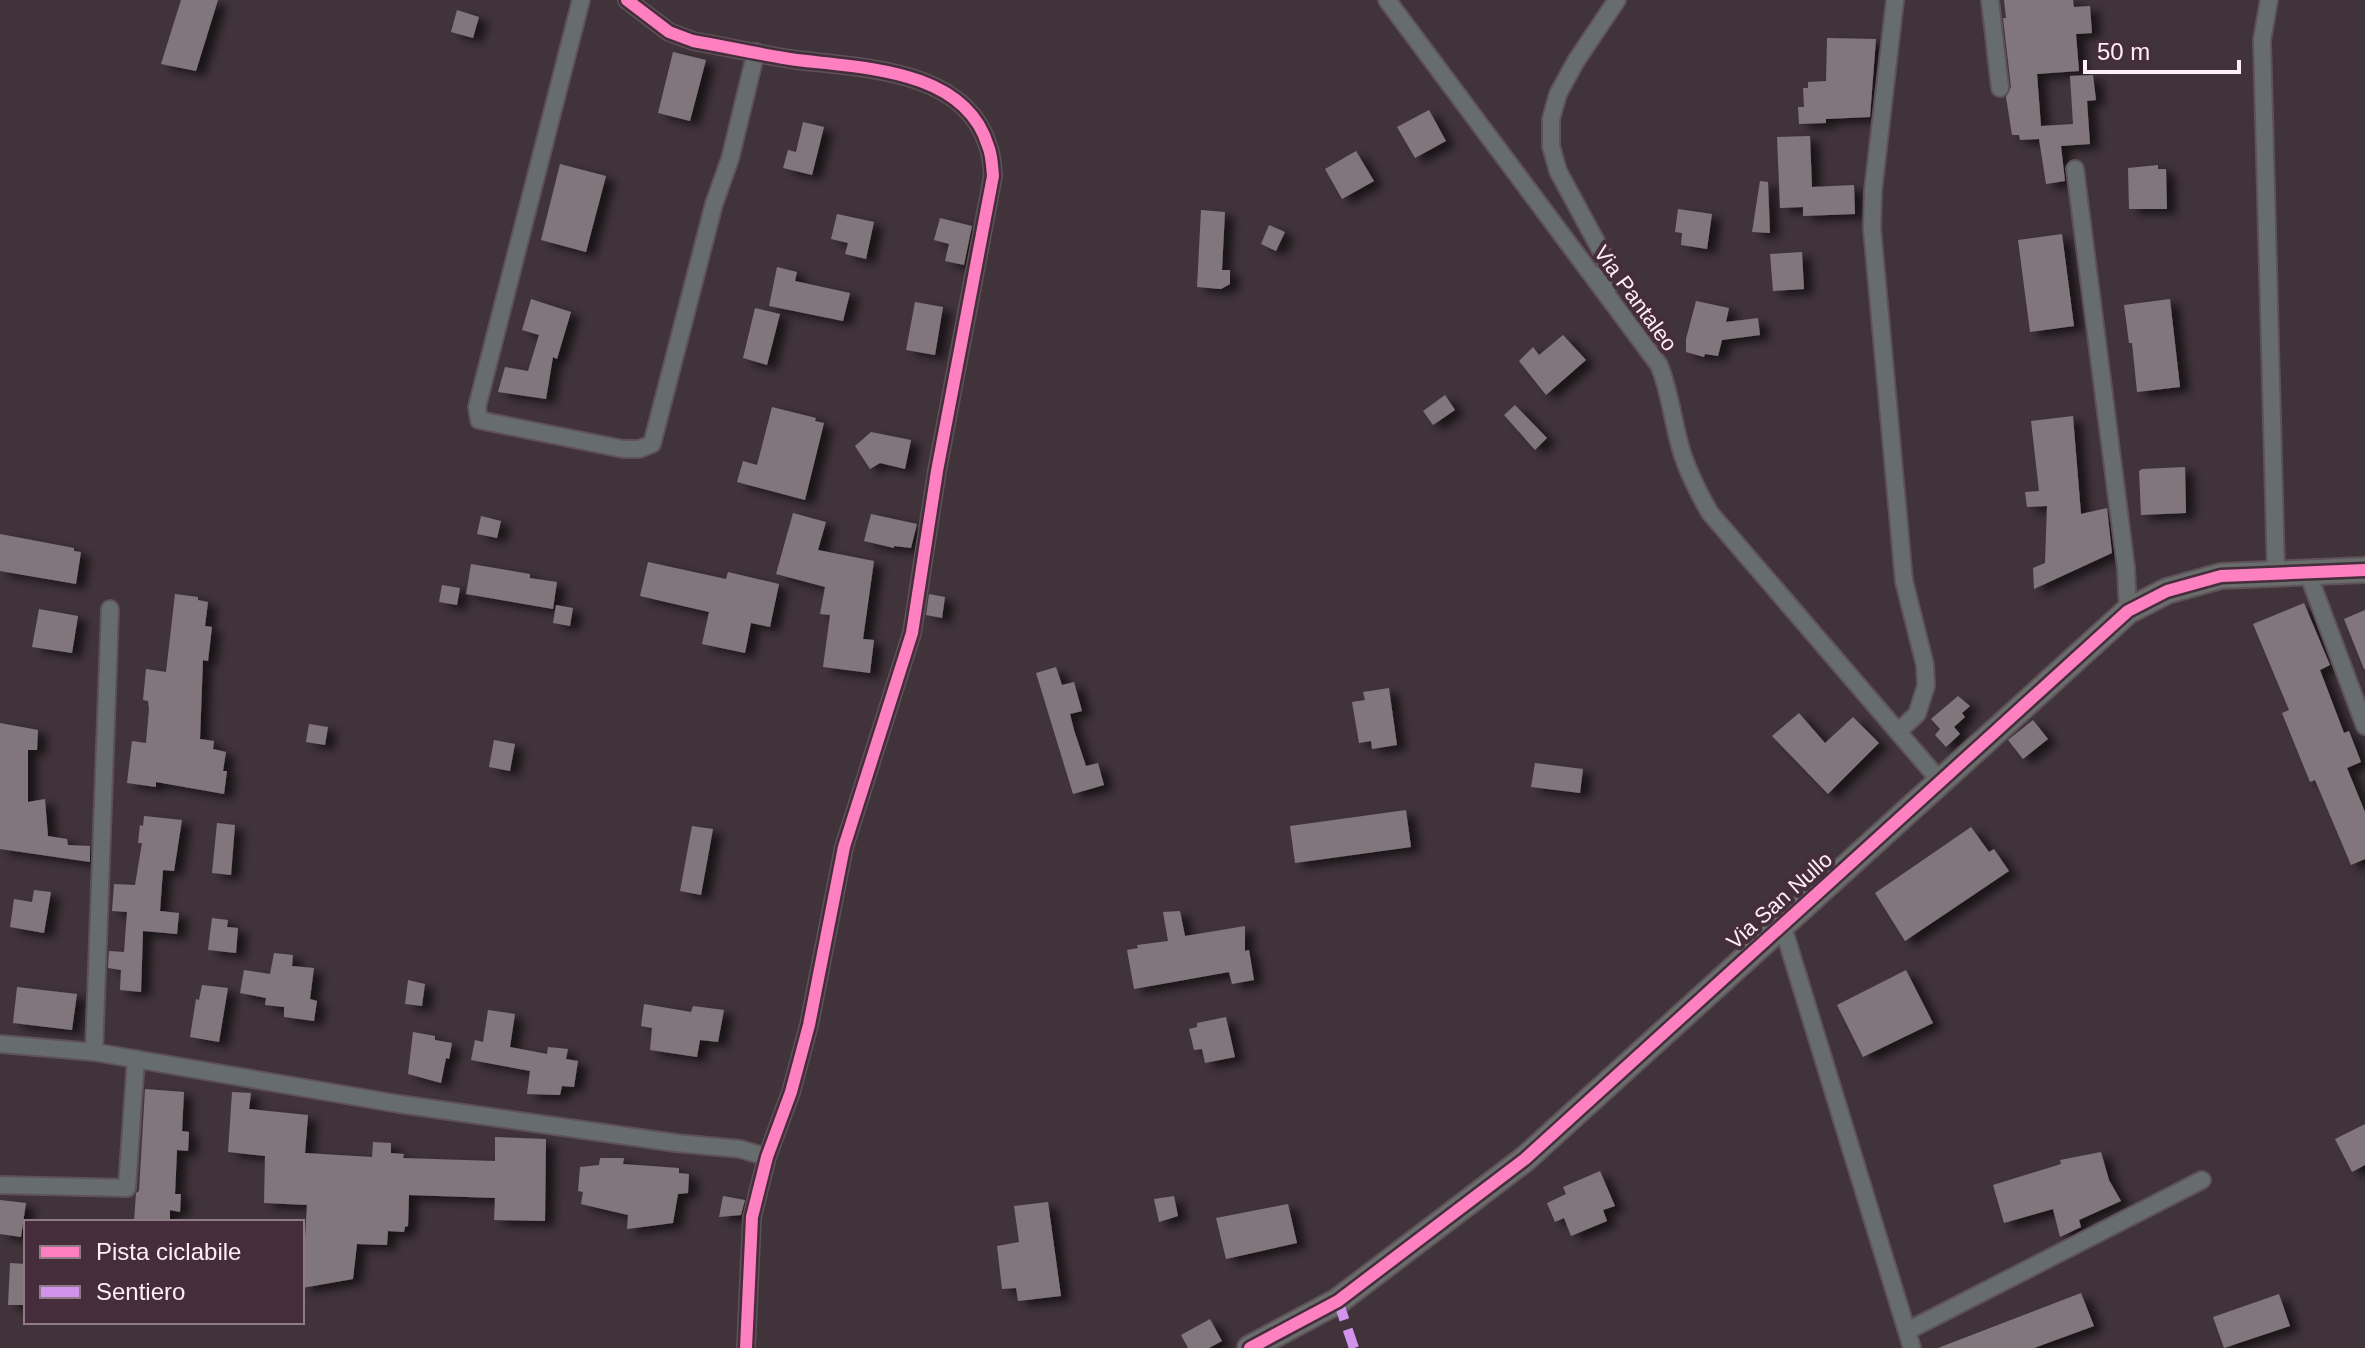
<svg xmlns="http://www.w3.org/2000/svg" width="2365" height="1348" viewBox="0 0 2365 1348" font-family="Arial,sans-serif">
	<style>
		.building { fill: #82767d; filter: url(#shadow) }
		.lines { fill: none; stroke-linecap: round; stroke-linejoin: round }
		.street-casing { stroke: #5e5258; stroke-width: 20 }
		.secondary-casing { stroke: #5e5258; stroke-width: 28 }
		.street { stroke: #676d6c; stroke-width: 16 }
		.secondary { stroke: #696e6d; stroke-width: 24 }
		.quiet { stroke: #d193ec; stroke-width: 10; stroke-dasharray: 20 10; stroke-linecap: butt }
		.cycleway-casing { stroke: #462d3b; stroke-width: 17 }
		.cycleway { stroke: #ff80c0; stroke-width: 12 }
		.labels { text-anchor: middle; stroke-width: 8; stroke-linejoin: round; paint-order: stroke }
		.street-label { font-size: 22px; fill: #ffeef6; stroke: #462d3b }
	</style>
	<defs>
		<filter id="shadow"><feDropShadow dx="9" dy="5" stdDeviation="4" flood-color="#0009"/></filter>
	</defs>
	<rect width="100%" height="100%" fill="#40333a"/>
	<g class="building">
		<path d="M181,0H218L196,71L161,64Z"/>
		<path d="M2004,0H2073L2074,7L2090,6L2092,33L2076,34L2079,71L2037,74L2041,126L2073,124L2070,76L2093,75L2096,100L2087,101L2090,144L2061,146L2065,181L2046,184L2039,139L2020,140L2019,135H2012L2006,97L2011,87L2003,18H2006Z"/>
		<path d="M457,10L479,17L473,38L451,32Z"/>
		<path d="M1827,38L1876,39L1870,117L1826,119V123L1799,124L1798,107H1804L1803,88H1808V82L1826,81Z"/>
		<path d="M673,52L706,60L690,121L658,113Z"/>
		<path d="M1429,110L1446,141L1415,158L1397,127Z"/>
		<path d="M803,122L824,127L812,175L783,168L788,150L796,152Z"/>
		<path d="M1810,136L1812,187L1854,185L1855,214L1803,216V207L1780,208L1777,137Z"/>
		<path d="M1356,151L1374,181L1342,199L1325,169Z"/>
		<path d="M560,164L606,176L586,252L541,240Z"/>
		<path d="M2158,165V169H2166L2167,209H2129L2128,168Z"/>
		<path d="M1760,181L1768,182L1770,233L1752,232Z"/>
		<path d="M1678,209L1712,214L1707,249L1681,245L1682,233L1675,232Z"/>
		<path d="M1201,210L1225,212L1222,270H1230V284L1221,289L1197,287Z"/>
		<path d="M837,214L874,222L866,259L845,254L848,243L831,239Z"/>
		<path d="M940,218L972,226L964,265L945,261L949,244L934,240Z"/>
		<path d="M1269,225L1285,232L1276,251L1261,244Z"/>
		<path d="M2062,234L2074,326L2030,332L2018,240Z"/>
		<path d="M1802,252L1804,289L1773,291L1770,254Z"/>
		<path d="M777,267L797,272L795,281L850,293L843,321L769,306Z"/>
		<path d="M531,299L571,312L557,359L553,357L546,399L498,392L505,367L528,371L539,335L522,330Z"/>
		<path d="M2170,299L2180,387L2137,392L2132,343H2129L2124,305Z"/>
		<path d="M1696,301L1729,308L1726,322L1758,318L1760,335L1722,340L1718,356L1705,354L1704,357L1686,352V339Z"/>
		<path d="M915,302L943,307L935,355L906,350Z"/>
		<path d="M755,308L780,314L767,365L743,358Z"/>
		<path d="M1563,335L1586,360L1546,395L1519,361L1533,347L1539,355Z"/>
		<path d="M1445,395L1455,410L1433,425L1423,411Z"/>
		<path d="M1515,405L1547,438L1535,450L1504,415Z"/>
		<path d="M772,407L816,418L815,421L824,423L805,500L737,482L743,461L757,465Z"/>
		<path d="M2073,416L2081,514L2107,508L2112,553L2034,589L2033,568L2045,563L2047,506L2027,507L2025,492L2039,491L2031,421Z"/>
		<path d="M871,432L911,440L905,469L880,463L870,469L855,446Z"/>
		<path d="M2185,467L2186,513L2141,515L2139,471L2142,469Z"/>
		<path d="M793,513L826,522L818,550L874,561L863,639L874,640L870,673L823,667L830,615L820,614L825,587L776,574Z"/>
		<path d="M871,514L917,524L911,548L894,546V548L864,541Z"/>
		<path d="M481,516L501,521L497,538L477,534Z"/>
		<path d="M0,534L74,548V551L81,552L76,584L0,571Z"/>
		<path d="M648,562L726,579L728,572L779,584L770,627L751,623L745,653L702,644L709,612L640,596Z"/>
		<path d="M471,564L530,574V578L557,582L553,609L466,594Z"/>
		<path d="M442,585L460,588L457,605L439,602Z"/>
		<path d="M175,594L198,597V600L208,602L205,626L212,627L208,661L203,660L200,739L214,741L213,749L226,752L223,771H227L224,794L156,782V787L127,783L132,741L146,743L149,709L148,701L143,700L146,669L166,672Z"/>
		<path d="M929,594L945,597L942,618L926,615Z"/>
		<path d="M2304,603L2330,665L2320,670L2344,733L2349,731L2361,762L2347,768L2365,812V859L2351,865L2315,780L2310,782L2282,713L2289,710L2253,624Z"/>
		<path d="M556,605L573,608L570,626L553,623Z"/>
		<path d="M39,609L78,616L72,653L32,647Z"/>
		<path d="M2365,610V669H2364L2344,619Z"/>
		<path d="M1056,667L1062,685L1074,682L1082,711L1070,714L1074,730L1086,766L1098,763L1104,785L1073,794L1036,673Z"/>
		<path d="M1389,688L1397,745L1372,749L1371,741L1359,743L1352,702L1365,700L1363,692Z"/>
		<path d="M1958,696L1970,706L1962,713L1965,717L1954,727L1960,734L1946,747L1935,735L1940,729L1931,719Z"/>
		<path d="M1799,713L1825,743L1853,717L1879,743L1828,794L1772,736Z"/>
		<path d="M2033,720L2048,739L2023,759L2008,740Z"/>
		<path d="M0,723L38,730L37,750H28V802L45,799L48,836L67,839L68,845L90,846V862L0,849Z"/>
		<path d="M309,724L328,727L325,745L306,742Z"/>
		<path d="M494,740L515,744L510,771L489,767Z"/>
		<path d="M1535,763L1583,769L1580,793L1531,787Z"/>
		<path d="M1406,810L1411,847L1295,863L1290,826Z"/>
		<path d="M144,816L182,820L174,871L163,870L160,911L179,913L177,934L143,931L141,992L120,990L121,970L108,968L109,951L124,952L127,912L112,911L114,884L135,885L142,843H138L140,825L143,826Z"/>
		<path d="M217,823L235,825L231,875L212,873Z"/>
		<path d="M692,826L713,829L701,895L680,891Z"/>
		<path d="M1971,827L1989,852L1994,849L2009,871L1905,941L1875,893Z"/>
		<path d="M34,890L51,892L44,933L10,927L14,899L32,902Z"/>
		<path d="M1180,911L1185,936L1245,926V951L1249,950L1254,980L1232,984L1229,972L1134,989L1127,950L1138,948L1137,945L1168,941L1163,912Z"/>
		<path d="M212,918L228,920L227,927L238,928L236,953L208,950Z"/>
		<path d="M274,953L293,955L292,966L314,968L310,999L317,1001L314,1021L284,1017V1007L265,1005L266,998L240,993L244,970L270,974Z"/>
		<path d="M1906,970L1933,1023L1863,1057L1837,1005Z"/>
		<path d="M408,980L425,984L422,1006L405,1004Z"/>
		<path d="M202,985L228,988L219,1042L190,1037L196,999L199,1000Z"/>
		<path d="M17,987L77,994L72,1030L13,1023Z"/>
		<path d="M644,1004L691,1012L693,1006L724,1010L718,1042L700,1040L697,1057L650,1050L652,1028L641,1026Z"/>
		<path d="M488,1010L515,1014L510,1047L547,1054L548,1047L568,1049L566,1059L578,1061L574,1087L562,1086L560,1095L527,1094L530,1071L471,1060L475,1040L483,1042Z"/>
		<path d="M1226,1017L1235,1057L1205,1063L1202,1049L1194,1050L1189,1029L1197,1027V1023Z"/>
		<path d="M413,1032L435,1036V1040L452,1043L449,1059L446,1058L441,1083L408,1074Z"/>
		<path d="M145,1089L184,1092L182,1131L189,1132L188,1151L177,1150L175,1194H181L180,1212L170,1210V1222H134L136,1193L139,1191Z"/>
		<path d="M232,1092L251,1093L249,1109L308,1115L305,1153L372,1157L373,1142L391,1143V1153L404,1154L403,1158L495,1161V1137L546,1139L545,1221L494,1220L495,1198L409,1195L408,1226L405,1227L404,1232L388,1231L387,1245L357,1244L353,1279L302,1288L307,1205L264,1203L265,1156L228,1152Z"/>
		<path d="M2365,1124V1165L2352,1172L2335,1139Z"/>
		<path d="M2101,1152L2109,1180L2121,1201L2079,1220L2081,1227L2060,1237L2053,1209L2004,1223L1993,1185L2061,1164L2060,1160Z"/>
		<path d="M600,1158H624L623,1164L679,1168V1173L689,1174L688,1193L678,1194L673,1223L627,1229L628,1215L581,1204L583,1192L578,1191L580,1167L599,1165Z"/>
		<path d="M1600,1171L1615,1206L1603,1210L1607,1221L1571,1236L1564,1218L1555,1222L1547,1203L1566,1194L1563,1187Z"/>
		<path d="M723,1196L745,1200L741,1215L719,1217Z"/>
		<path d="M1174,1196L1178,1216L1159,1222L1154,1199Z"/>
		<path d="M0,1200L26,1203L21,1237L0,1234Z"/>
		<path d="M1048,1202L1061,1296L1018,1301L1016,1288L1002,1289L997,1246L1019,1242L1014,1206Z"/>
		<path d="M1288,1204L1297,1243L1226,1259L1216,1218Z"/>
		<path d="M10,1263L26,1264V1305H8Z"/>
		<path d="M2081,1293L2094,1326L2034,1348H1938Z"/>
		<path d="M2279,1294L2290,1326L2224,1348L2213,1317Z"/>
		<path d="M1210,1319L1222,1341L1209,1348H1188L1181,1335Z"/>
	</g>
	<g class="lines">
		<g class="street-casing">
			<g id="street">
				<path d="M581,0L477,407L479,420L623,449H639L652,444L714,204L730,159L756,52"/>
				<path d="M627,0L669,32L693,41C728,47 762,55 797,60C862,68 965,69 988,146C992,155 992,166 993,176L937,471L912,633L844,847L809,1025L791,1092L767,1157L752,1217L746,1348"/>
				<path d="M1387,0L1659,365C1671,394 1673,426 1683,456C1690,476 1699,494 1710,513L1941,782"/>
				<path d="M1895,0L1873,191L1872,228L1904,581L1925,665L1926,686L1917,714L1898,732"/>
				<path d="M1990,0L2000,88"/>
				<path d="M2269,0L2262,40L2276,573"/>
				<path d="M2075,169L2126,568L2128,611"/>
				<path d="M1607,292L1605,258L1558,171L1551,146V119L1558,94L1576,61L1617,0"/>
				<path d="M2307,571L2365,726"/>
				<path d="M1782,924L1912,1348"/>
				<path d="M0,1044L94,1052L399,1104L676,1143L740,1149L767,1157"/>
				<path d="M94,1052L110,609"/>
				<path d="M0,1185L127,1188L136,1059"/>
				<path d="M1907,1331L2202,1180"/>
			</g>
		</g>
		<g class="secondary-casing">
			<path id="secondary" d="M1250,1348L1338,1301L1525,1159L2128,611L2167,591L2221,576L2365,570"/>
		</g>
		<use href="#street" class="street"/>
		<use href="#secondary" class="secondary"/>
		<path class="quiet" d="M1338,1301L1354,1348"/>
		<g class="cycleway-casing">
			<g id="cycleway">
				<path d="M627,0L669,32L693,41C728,47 762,55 797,60C862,68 965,69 988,146C992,155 992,166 993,176L937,471L912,633L844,847L809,1025L791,1092L767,1157L752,1217L746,1348"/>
				<path d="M1250,1348L1338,1301L1525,1159L2128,611L2167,591L2221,576L2365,570"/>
			</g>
		</g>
		<use href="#cycleway" class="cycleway"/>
	</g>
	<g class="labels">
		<g class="street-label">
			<text transform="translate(1636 298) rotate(54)" y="8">Via Pantaleo</text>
			<text transform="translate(1779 900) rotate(-42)" y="8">Via San Nullo</text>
		</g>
	</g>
	<rect x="24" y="1220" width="280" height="104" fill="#462d3b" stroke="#907a86" stroke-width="2"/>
	<rect x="40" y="1246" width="40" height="12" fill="#ff80c0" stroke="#907a86" stroke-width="2"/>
	<text x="96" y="1260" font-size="24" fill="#ffeef6">Pista ciclabile</text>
	<rect x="40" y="1286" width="40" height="12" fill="#d193ec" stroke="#907a86" stroke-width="2"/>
	<text x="96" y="1300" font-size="24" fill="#ffeef6">Sentiero</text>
	<path d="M2085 60v12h154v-12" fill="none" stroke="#ffeef6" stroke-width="4"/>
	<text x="2097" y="60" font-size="24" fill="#ffeef6" stroke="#462d3b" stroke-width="6" paint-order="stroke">50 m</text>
</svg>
